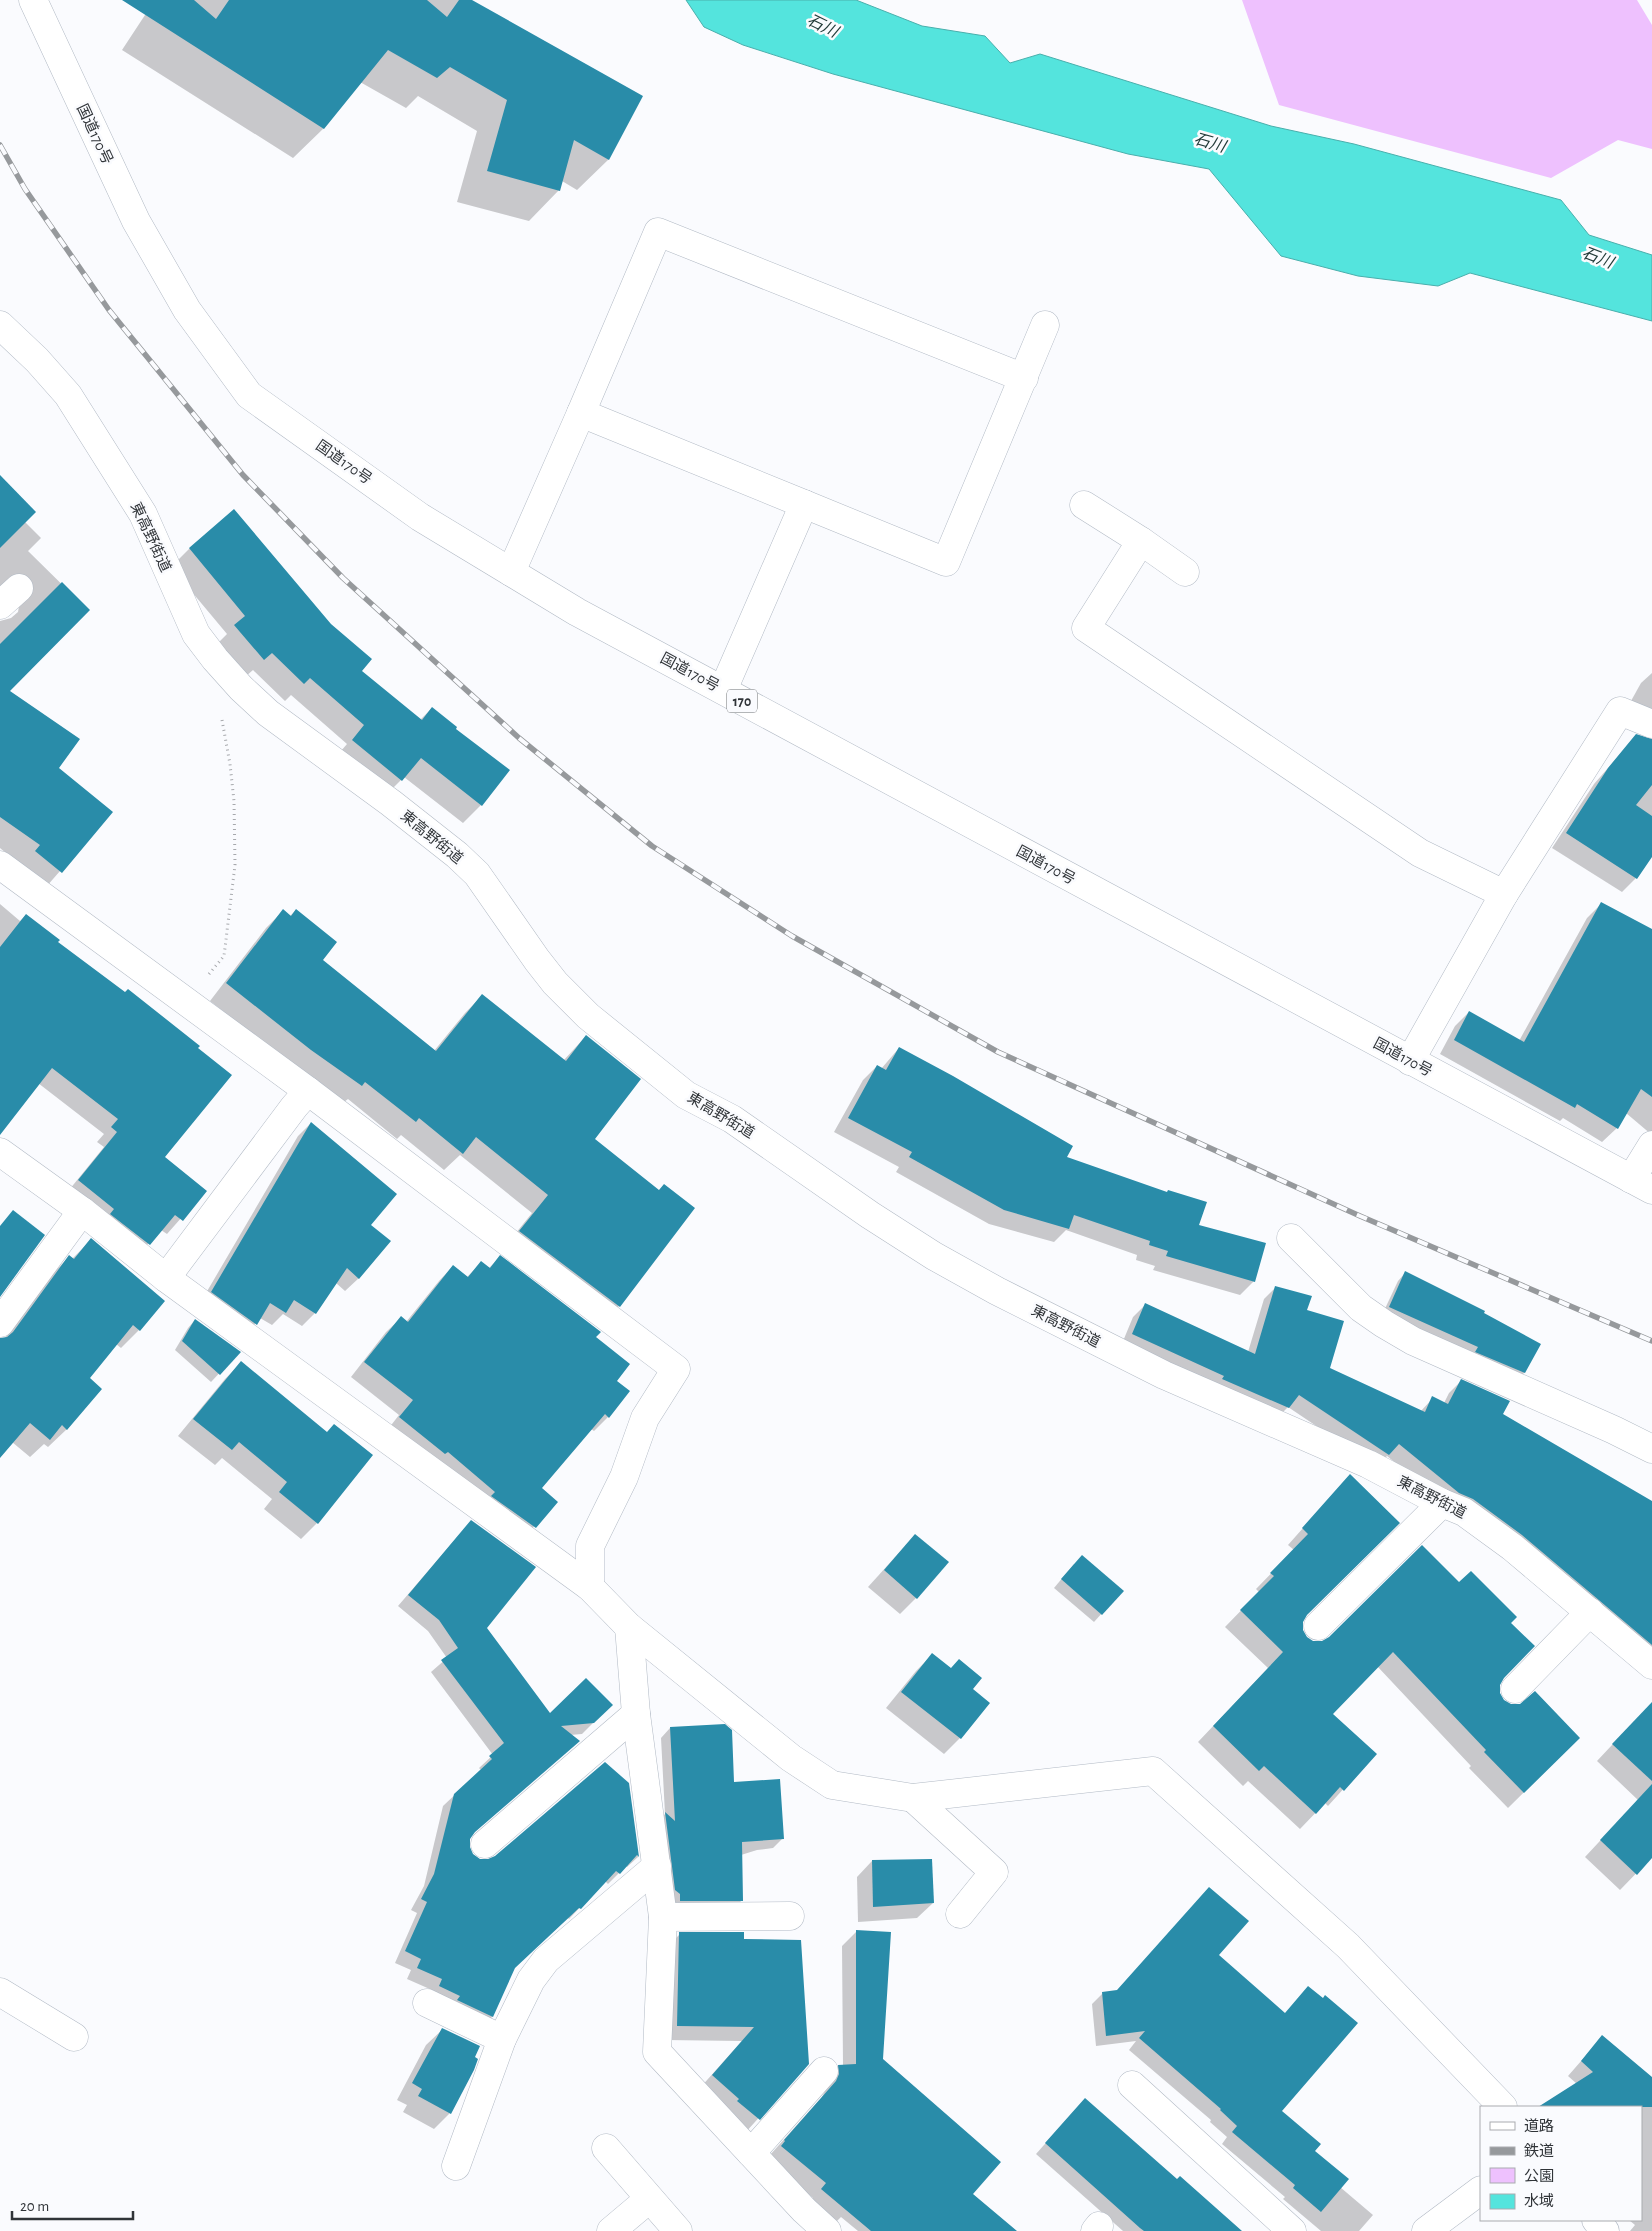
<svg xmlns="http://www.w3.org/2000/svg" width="1652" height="2231" viewBox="0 0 1652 2231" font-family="'Alegreya Sans','Noto Sans JP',sans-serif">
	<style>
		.green { fill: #eec1fe }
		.water { fill: #54e4dd; stroke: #49afac }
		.shadow { fill: #0003 }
		.building { fill: #298ca9 }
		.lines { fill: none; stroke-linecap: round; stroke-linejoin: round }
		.minor-casing { stroke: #b2bac5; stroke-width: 29 }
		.trunk-casing { stroke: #b2bac5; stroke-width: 29 }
		.path { stroke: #a7a9ad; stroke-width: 3; stroke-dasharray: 1 4; stroke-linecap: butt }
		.minor { stroke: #fff; stroke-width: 28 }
		.trunk { stroke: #fff; stroke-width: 28 }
		.rail-casing { stroke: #96999c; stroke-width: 5.5 }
		.rail { stroke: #fafbfe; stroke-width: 4; stroke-dasharray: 11; stroke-linecap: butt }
		.labels { text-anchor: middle; stroke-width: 5; stroke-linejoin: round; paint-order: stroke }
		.shield { fill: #fafbfe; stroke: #6d7073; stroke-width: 1 }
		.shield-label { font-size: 14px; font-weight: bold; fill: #303438 }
		.street-label { font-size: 15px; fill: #303438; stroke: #fafbfe }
		.water-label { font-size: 16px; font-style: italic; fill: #233c3a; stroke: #fafbfe }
	</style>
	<rect width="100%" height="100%" fill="#fafbfe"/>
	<path class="green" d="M1242,0H1637L1652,25V149L1618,140L1551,178L1279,105Z"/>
	<path class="water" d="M686,0H856L922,26L985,36L1010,63L1040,54L1271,126L1354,144L1561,200L1589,235L1652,255V321L1470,273L1438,286L1358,276L1281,256L1209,169L1128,154L833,74L743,45L704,27Z"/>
	<g class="shadow">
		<path d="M160,0H469L641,97L608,160L577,190L562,181L559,190L529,221L457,202L477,131L418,96L406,108L360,82L324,128L293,158L122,50L145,15Z"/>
		<path d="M0,489L25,522L41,538L28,551L88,610L8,691L58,768L111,813L46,887L0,848V621L11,618L18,612L20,600L0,587Z"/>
		<path d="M190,548L360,671L420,720L432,708L454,729L481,805L463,823L404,777L383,798L334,759L347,744L291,695L285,701L253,670L245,677L217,644L227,634L171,567Z"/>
		<path d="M1652,673V734L1622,717L1641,683Z"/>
		<path d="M1636,736L1652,739V855L1636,878L1622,892L1552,848L1594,784Z"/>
		<path d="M0,904L20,921L26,915L56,942L163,1157L205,1191L167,1234L161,1230L134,1259L65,1195L104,1147L97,1142L104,1134L38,1083L0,1131Z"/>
		<path d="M1601,904L1652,931V1135L1626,1113L1617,1128L1602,1142L1563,1118L1560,1121L1440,1054L1455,1026L1469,1012L1519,1041L1587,918Z"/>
		<path d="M296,910L321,961L434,1051L465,1013L482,996L563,1061L586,1036L593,1139L619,1306L601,1323L503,1249L532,1213L460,1155L444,1170L401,1135L397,1139L348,1099L344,1102L294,1067L210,1001L266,928L283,911L290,916Z"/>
		<path d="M899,1048L1065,1158L1198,1226L1254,1281L1240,1295L1153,1270L1155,1266L1136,1260L1137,1255L1066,1230L1054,1242L989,1224L896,1172L899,1167L834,1132L863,1080L877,1066L881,1069Z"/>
		<path d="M311,1123L369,1225L359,1278L345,1291L336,1283L315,1313L302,1326L283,1314L272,1325L260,1318L243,1338L199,1305L298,1136Z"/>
		<path d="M91,1240L139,1330L121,1348L116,1344L88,1379L67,1429L48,1447L44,1444L30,1457L12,1442L0,1456V1339H4L51,1275L69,1257L72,1259Z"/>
		<path d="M500,1257L594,1338L615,1381L608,1417L594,1431L591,1429L540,1489L556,1502L520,1542L385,1433L399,1415L351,1377L386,1332L401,1318L406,1322L439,1281L453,1266L467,1277L481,1263L488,1269Z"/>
		<path d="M1405,1273L1539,1345L1524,1373L1516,1381L1382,1315L1398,1281Z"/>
		<path d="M1276,1287L1306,1311L1328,1369L1420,1412L1433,1398L1444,1403L1449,1393L1461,1381L1652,1547V1652L1447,1505L1387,1456L1376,1466L1288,1407L1276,1419L1121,1346L1133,1317L1145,1305L1248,1352L1264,1299Z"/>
		<path d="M195,1320L239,1352L211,1382L175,1350L188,1328Z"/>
		<path d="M241,1363L317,1523L301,1539L264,1509L272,1499L222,1458L215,1465L178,1436L225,1379Z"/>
		<path d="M1350,1475L1306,1614L1302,1622V1630L1306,1638L1314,1642H1323L1459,1584L1510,1623L1502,1678L1499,1684V1693L1503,1701L1579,1738L1508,1808L1469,1768L1471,1766L1377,1666L1332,1714L1375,1754L1328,1806L1325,1803L1300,1829L1248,1781L1243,1786L1198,1742L1268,1668L1225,1627L1259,1592L1256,1589L1294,1550L1288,1545Z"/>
		<path d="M471,1521L485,1628L550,1715L611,1705L582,1734L570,1735L578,1741L471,1835L468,1847L473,1855L480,1860L488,1861L628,1783L638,1857L627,1867L626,1866L608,1884L605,1881L569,1919L568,1918L513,1968L492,2017L481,2028L429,1998L432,1990L407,1979L411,1970L395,1963L417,1913L411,1910L424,1886L443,1806L481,1770L479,1768L493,1755L431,1672L447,1658L428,1631L398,1606Z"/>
		<path d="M915,1535L916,1598L900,1614L868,1587Z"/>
		<path d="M1074,1564L1122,1591L1094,1622L1054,1588Z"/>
		<path d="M932,1655L971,1690L960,1738L944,1754L886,1708L916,1671Z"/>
		<path d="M1652,1724V1857L1620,1890L1585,1857L1638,1800L1597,1761L1626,1730Z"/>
		<path d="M670,1728L733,1784L782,1839L773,1848L757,1850L741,1855L742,1900L733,1910H671L656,1823L665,1814L661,1738Z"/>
		<path d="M872,1861L933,1903L917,1918L858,1922L857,1877Z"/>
		<path d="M856,1932L882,2060L972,2194L1015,2231H858L841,2217L833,2225L808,2204L813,2198L768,2161L770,2155L822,2097L826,2089L824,2080L838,2066H843L842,1946Z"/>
		<path d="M680,1934L743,1940L808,2063L745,2133L699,2089L742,2041L664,2040L666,1948Z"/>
		<path d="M1217,1956L1280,2111L1340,2187L1373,2215L1359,2231H1321L1283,2199L1285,2197L1222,2144L1227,2137L1210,2122L1211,2120L1129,2050L1136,2041L1096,2046L1092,2004L1103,1993L1116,1991Z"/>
		<path d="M443,2029L450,2113L434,2129L403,2112L407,2105L397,2100L426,2045Z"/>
		<path d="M1602,2037L1652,2078V2231H1630L1635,2225L1629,2220H1641V2107H1542L1577,2084L1568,2076Z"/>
		<path d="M1075,2110L1236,2231H1123L1036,2154Z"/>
	</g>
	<g class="building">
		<path d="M122,0H194L216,19L229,0H427L447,17L459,0H472L643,96L609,160L574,140L560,191L487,171L507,100L450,67L437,78L388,50L324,129Z"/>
		<path d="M0,475L36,512L0,548Z"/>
		<path d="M234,509L331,624L372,659L362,671L422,720L432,707L457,727L456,729L510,770L482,806L421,758L402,781L352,740L364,725L310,678L304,684L272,653L264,660L234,625L245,616L189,548Z"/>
		<path d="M62,582L90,610L10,691L80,739L59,768L113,812L62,873L35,851L40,845L0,817V644Z"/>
		<path d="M1636,734L1652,739V785L1636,805L1652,816V857L1637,879L1566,833L1608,768Z"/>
		<path d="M1601,902L1652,929V1097L1641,1089L1618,1129L1577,1104L1575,1108L1454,1040L1469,1011L1524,1042Z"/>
		<path d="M283,909L291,916L296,909L337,942L323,960L436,1051L482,994L566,1061L586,1035L641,1079L595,1139L659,1190L664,1184L695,1208L620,1307L519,1231L548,1195L476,1137L463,1154L419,1118L416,1122L365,1082L362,1086L311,1050L226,983Z"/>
		<path d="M26,914L60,940L58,942L125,992L128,989L200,1046L198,1048L232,1075L165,1157L207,1191L183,1221L175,1215L150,1245L110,1214L114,1209L78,1180L117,1132L111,1127L118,1119L52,1068L0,1135V947Z"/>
		<path d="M899,1047L953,1076L1073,1146L1067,1157L1167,1192L1168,1190L1207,1202L1199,1225L1266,1243L1255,1282L1166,1256L1168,1251L1149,1245L1150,1241L1074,1215L1069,1229L1004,1210L909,1157L912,1152L848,1118L877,1065L886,1070Z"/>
		<path d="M311,1122L397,1194L371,1225L391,1241L359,1279L347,1268L316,1314L294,1300L286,1313L270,1303L257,1325L211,1292Z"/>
		<path d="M13,1210L45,1235L0,1297V1226Z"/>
		<path d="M91,1238L165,1301L140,1331L133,1325L90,1378L102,1389L67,1430L62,1425L50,1440L30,1423L0,1458V1338L7,1337L13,1332L69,1255L74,1259Z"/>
		<path d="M500,1255L601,1332L596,1337L630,1364L617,1381L630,1391L609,1418L605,1414L542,1488L558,1502L536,1528L491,1496L495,1492L448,1452L445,1454L399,1417L413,1400L364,1362L401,1316L408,1322L453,1265L468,1277L481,1261L490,1268Z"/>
		<path d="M1405,1271L1485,1311L1484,1313L1541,1344L1525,1373L1475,1352L1478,1347L1389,1307Z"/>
		<path d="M1275,1286L1312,1296L1307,1310L1344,1321L1330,1368L1425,1412L1432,1396L1448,1404L1461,1379L1510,1401L1503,1414L1652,1501V1645L1522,1535L1473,1499L1459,1493L1399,1444L1389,1455L1299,1395L1289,1408L1222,1379L1224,1376L1132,1334L1145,1303L1255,1354Z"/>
		<path d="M195,1319L241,1352L220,1375L182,1341Z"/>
		<path d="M241,1361L327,1432L334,1424L373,1455L318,1524L279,1492L287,1482L239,1442L232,1450L193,1419Z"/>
		<path d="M1350,1474L1400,1523L1307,1615L1303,1622V1630L1307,1637L1313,1641H1322L1329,1637L1422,1545L1459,1582L1471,1571L1517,1617L1511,1623L1535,1646L1504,1678L1500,1685V1693L1504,1700L1511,1704H1520L1535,1691L1580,1738L1524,1793L1484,1752L1486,1750L1393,1652L1333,1714L1377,1754L1344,1791L1340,1787L1316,1814L1264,1766L1259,1771L1213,1726L1283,1652L1240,1610L1274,1576L1270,1573L1308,1534L1302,1528Z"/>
		<path d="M471,1520L536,1567L487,1628L550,1713L586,1678L613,1705L594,1723L561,1726L580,1741L475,1832L470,1839V1847L473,1854L480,1859H488L495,1856L605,1762L629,1783L639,1857L637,1855L620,1874L616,1871L581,1909L579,1908L515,1968L493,2017L457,2000L460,1996L439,1986L442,1979L417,1968L421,1959L405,1951L427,1902L421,1899L434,1874L454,1794L492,1759L489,1756L504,1743L441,1660L458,1648L439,1620L408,1595Z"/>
		<path d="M915,1534L949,1562L917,1599L884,1570Z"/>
		<path d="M1082,1555L1124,1591L1102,1615L1061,1579Z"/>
		<path d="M932,1653L951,1668L959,1659L982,1678L973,1689L990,1703L961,1739L901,1692Z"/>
		<path d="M1652,1702V1781L1612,1744Z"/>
		<path d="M725,1724L732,1730L734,1782L780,1779L784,1839L742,1842L743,1901H680V1894L675,1890L665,1812L675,1821L670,1727Z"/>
		<path d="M1652,1784V1858L1637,1875L1600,1840Z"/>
		<path d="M932,1859L934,1903L873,1907L872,1860Z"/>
		<path d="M1209,1887L1249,1921L1219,1955L1285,2013L1308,1986L1323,1998L1325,1995L1358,2023L1282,2111L1321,2144L1315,2151L1349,2179L1321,2212L1293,2188L1295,2185L1232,2132L1237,2126L1220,2110L1221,2109L1139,2038L1145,2031L1106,2036L1102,1992L1117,1990Z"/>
		<path d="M856,1930L891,1932L883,2059L1001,2162L973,2194L1017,2231H871L821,2189L826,2183L781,2146L785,2141L784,2140L836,2081L839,2074L838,2065L856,2064Z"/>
		<path d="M679,1932H744V1939L801,1940L809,2064L760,2120L737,2101L739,2099L712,2075L754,2027L677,2026Z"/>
		<path d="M442,2028L480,2046L475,2057L478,2059L474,2070L451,2114L418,2096L422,2089L412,2083Z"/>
		<path d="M1602,2035L1652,2077V2107H1538L1593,2072L1581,2061Z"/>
		<path d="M1085,2098L1177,2179L1180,2176L1242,2231H1144L1140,2228L1045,2143Z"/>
	</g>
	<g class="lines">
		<g class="minor-casing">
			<g id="minor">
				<path d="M0,325L37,360L68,395L143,514L196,634L215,659L241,688L268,713L391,803L457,855L477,874L537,960L555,983L588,1016L686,1095L732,1119L870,1215L934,1256L997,1291L1164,1375L1368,1464L1442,1503L1464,1512L1512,1547L1652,1665"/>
				<path d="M804,504L581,413L658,232L1024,378"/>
				<path d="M1084,505L1141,541L1086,628L1420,853L1504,894"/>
				<path d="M1141,541L1185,572"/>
				<path d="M511,572L581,413"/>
				<path d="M0,605L19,588"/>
				<path d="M723,690L804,504L946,562L1045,325"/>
				<path d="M0,865L308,1091L676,1369L645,1418L624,1477L590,1546V1587"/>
				<path d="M1410,1061L1504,894L1620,711L1652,724"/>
				<path d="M0,1152L82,1211L166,1278L590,1587L629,1627L791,1758L832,1785L913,1798L1153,1771L1348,1946L1503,2107"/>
				<path d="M1631,1179L1652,1145"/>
				<path d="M1291,1238L1361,1308L1384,1324L1413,1341L1614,1430L1652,1449"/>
				<path d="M166,1278L294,1107L308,1091"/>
				<path d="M0,1323L82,1211"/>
				<path d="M1318,1626L1442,1503"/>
				<path d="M629,1627L636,1714L663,1917L657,2052L804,2210L827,2231"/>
				<path d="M1515,1689L1590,1612"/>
				<path d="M913,1798L994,1872L960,1914"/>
				<path d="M485,1844L636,1714"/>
				<path d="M663,1917L790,1916"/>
				<path d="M0,1992L74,2037"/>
				<path d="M427,2003L502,2039"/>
				<path d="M1132,2085L1292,2231"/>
				<path d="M606,2148L678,2231"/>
				<path d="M751,2153L824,2071"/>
				<path d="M456,2166L502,2039L531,1980L546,1960L657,1866"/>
				<path d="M1596,2220L1605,2231"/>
				<path d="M611,2231L649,2199"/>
				<path d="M1095,2231L1099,2226"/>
				<path d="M1426,2231L1481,2190"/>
			</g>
		</g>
		<g class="trunk-casing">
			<path id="trunk" d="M33,0L136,221L187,310L249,395L420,517L577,612L1652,1190"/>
		</g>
		<path class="path" d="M209,974L224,956L235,865L234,801L230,764L222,720"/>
		<use href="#minor" class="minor"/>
		<use href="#trunk" class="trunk"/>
		<g class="rail-casing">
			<path id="rail" d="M0,145L25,189L109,310L243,475L343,578L519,738L652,846L792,936L998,1052L1360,1216L1652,1341"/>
		</g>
		<use href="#rail" class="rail"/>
	</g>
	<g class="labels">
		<rect class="shield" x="727" y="689.5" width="30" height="23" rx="4"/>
		<g class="shield-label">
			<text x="742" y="706">170</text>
		</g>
		<g class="street-label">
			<text transform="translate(95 134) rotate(65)" y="5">国道170号</text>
			<text transform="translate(344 462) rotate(35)" y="5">国道170号</text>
			<text transform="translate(151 537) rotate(65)" y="5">東高野街道</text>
			<text transform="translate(690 672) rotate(28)" y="5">国道170号</text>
			<text transform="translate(432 837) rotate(39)" y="5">東高野街道</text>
			<text transform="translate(1046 865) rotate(28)" y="5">国道170号</text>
			<text transform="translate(1403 1057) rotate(28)" y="5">国道170号</text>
			<text transform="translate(721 1115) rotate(31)" y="5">東高野街道</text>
			<text transform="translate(1066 1326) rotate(27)" y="5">東高野街道</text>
			<text transform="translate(1432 1497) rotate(27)" y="5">東高野街道</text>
		</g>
		<g class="water-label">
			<text transform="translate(823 25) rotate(26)" y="6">石川</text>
			<text transform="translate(1210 142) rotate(16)" y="6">石川</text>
			<text transform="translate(1598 257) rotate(21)" y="6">石川</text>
		</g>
	</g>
	<rect x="1480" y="2106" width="162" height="115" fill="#fafbfe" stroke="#a9abaf"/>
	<rect x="1490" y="2122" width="25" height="8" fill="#ffffff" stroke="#a9abaf"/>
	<text x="1524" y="2131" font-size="15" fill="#303438">道路</text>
	<rect x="1490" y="2147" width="25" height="8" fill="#96999c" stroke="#a9abaf"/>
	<text x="1524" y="2156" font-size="15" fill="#303438">鉄道</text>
	<rect x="1490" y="2168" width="25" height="15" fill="#eec1fe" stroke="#a9abaf"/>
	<text x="1524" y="2181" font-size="15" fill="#303438">公園</text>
	<rect x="1490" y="2194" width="25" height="15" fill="#54e4dd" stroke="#a9abaf"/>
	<text x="1524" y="2206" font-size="15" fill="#303438">水域</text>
	<path d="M12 2211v8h121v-8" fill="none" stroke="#303438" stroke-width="2.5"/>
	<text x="20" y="2211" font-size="15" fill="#303438" stroke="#fafbfe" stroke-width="4" paint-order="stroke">20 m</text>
</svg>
